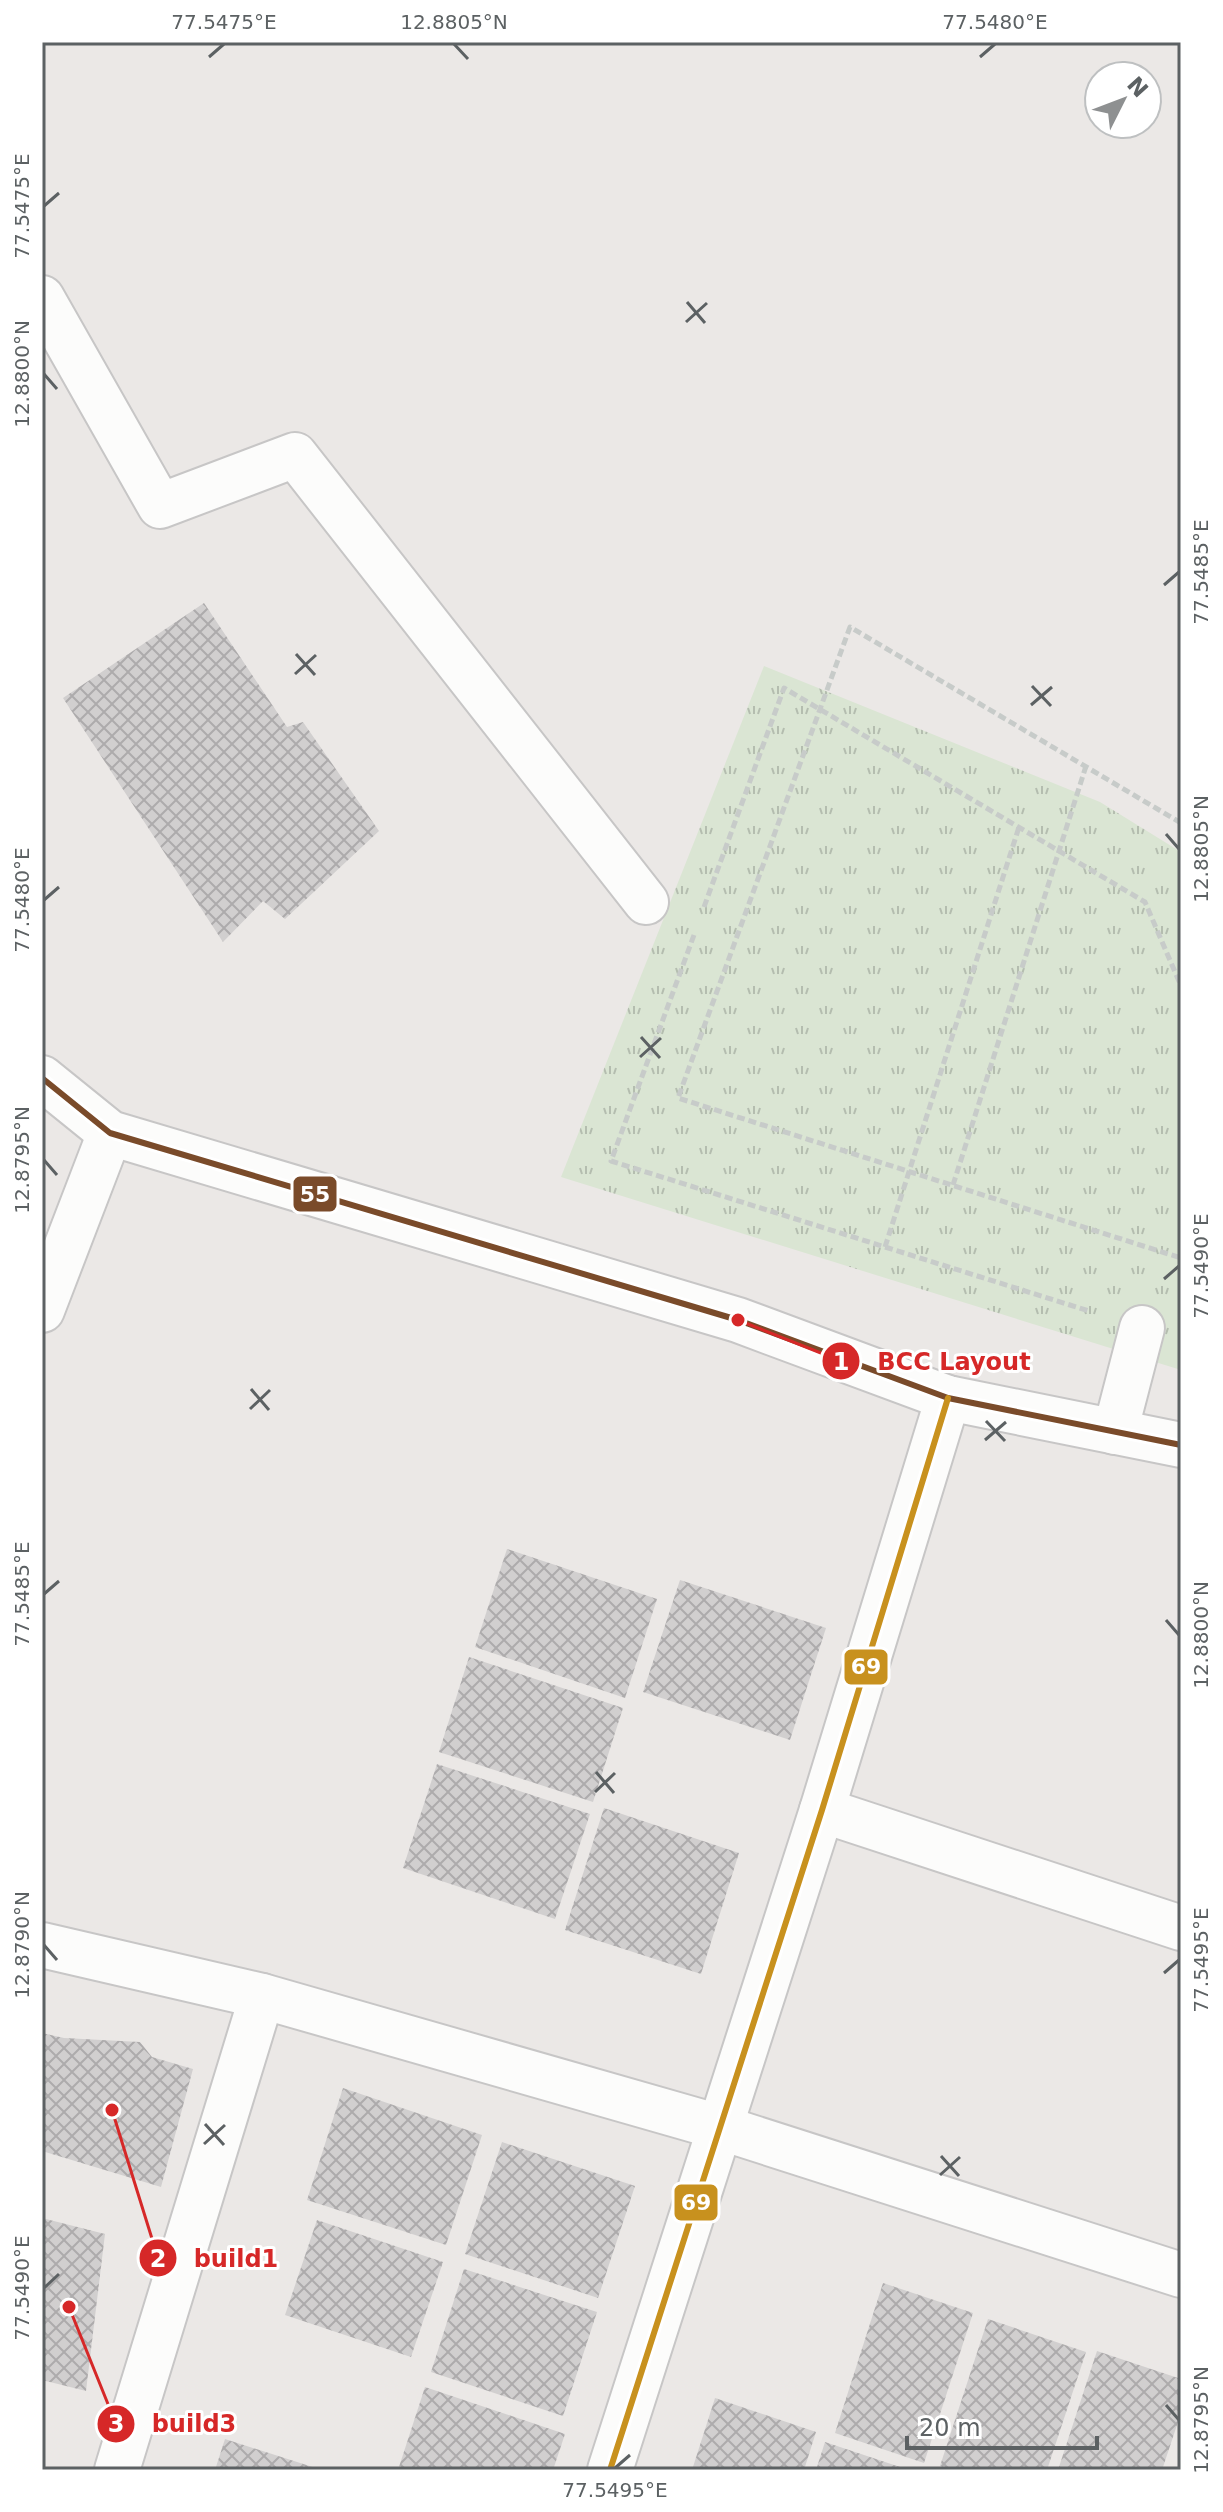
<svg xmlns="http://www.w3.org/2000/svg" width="1223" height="2512" viewBox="0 0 1223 2512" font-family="'DejaVu Sans',sans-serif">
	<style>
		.park { fill: url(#park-tufts) }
		.building { fill: url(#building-cross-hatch) }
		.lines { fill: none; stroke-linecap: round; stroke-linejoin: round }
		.minor-casing { stroke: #c7c6c6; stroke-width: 48 }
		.path { stroke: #c7cbc9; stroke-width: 5; stroke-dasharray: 8 4; stroke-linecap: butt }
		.minor { stroke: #fcfcfb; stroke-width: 44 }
		.bus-1-casing { stroke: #fff; stroke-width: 12 }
		.bus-2-casing { stroke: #fff; stroke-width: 12 }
		.bus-1 { stroke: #7a4b2a; stroke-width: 6 }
		.bus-2 { stroke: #c8911e; stroke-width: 6 }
		.ticks { fill: none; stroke: #5c6163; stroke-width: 3 }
		.leader { fill: none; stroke: #d62828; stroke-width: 3 }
		.callout-dot { fill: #d62828; stroke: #fff; stroke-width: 3 }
		.mark-label { font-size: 24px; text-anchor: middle; font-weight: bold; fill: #fff }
		.callout-label { font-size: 24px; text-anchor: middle; font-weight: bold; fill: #d62828; stroke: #fff; stroke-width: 6; stroke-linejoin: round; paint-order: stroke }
		.line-badge { stroke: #fff; stroke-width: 3 }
		.badge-label { font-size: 22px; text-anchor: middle; font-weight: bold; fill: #fff }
		.neatline { fill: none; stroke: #5c6163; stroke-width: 3 }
		.ticks-label { font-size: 20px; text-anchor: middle; fill: #5c6163 }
	</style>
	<defs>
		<pattern id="park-tufts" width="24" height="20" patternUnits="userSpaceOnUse" patternTransform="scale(2)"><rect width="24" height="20" fill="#dae5d3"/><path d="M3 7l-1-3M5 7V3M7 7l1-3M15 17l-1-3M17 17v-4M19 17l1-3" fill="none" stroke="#b4bdaf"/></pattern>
		<pattern id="building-cross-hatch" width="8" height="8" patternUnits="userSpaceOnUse" patternTransform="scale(2)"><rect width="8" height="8" fill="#d1cfcf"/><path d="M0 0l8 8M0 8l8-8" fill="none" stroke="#adabac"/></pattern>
	</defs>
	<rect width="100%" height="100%" fill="#ebe8e6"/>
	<path class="park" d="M764,666L1100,802L1181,852V1370L561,1177Z"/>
	<g class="building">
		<path d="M204,603L287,727L303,722L379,831L285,919L263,901L223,942L63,698Z"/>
		<path d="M507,1549L657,1599L625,1698L475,1647Z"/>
		<path d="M680,1580L826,1628L790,1740L643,1692Z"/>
		<path d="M469,1657L623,1708L593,1802L439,1752Z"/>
		<path d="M437,1764L590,1814L555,1919L403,1868Z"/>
		<path d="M604,1808L739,1853L701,1974L565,1930Z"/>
		<path d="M42,2033L64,2038L140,2042L152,2057L193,2069L161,2187L42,2151Z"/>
		<path d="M343,2088L482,2135L446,2245L307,2200Z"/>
		<path d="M502,2142L635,2186L598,2298L465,2254Z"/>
		<path d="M42,2218L105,2234L86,2391L42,2380Z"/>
		<path d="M317,2220L443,2262L411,2357L285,2315Z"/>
		<path d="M464,2269L597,2312L563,2416L431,2372Z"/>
		<path d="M883,2283L973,2313L924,2463L835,2433Z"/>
		<path d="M988,2319L1086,2352L1047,2470H952L940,2466Z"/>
		<path d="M1097,2351L1181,2379V2413L1162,2470H1058Z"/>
		<path d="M425,2387L565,2434L553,2470H398Z"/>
		<path d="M715,2398L816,2432L804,2470H692Z"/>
		<path d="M225,2439L319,2469V2470H215Z"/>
		<path d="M825,2442L906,2469V2470H816Z"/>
	</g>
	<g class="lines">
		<g class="minor-casing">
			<g id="minor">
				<path d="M42,298L160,506L295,455L646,902"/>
				<path d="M42,1078L110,1133L738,1320L948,1398L1181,1445"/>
				<path d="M42,1310L110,1133"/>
				<path d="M1115,1432L1142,1328"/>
				<path d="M822,1810L1181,1928"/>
				<path d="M42,1945L262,1996L719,2127L1181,2275"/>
				<path d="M117,2470L262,1996"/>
				<path d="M610,2470L822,1810L948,1398"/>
			</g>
		</g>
		<g class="path">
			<path d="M1181,823L850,627L678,1098L1181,1258"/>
			<path d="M704,907L784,688L1145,902L1181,986"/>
			<path d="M694,935L611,1161L1089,1311"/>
			<path d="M953,1185L1086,766"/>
			<path d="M885,1247L1019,827"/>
		</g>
		<use href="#minor" class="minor"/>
		<g class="bus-1-casing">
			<path id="bus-1" d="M42,1078L110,1133L738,1320L948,1398L1181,1445"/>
		</g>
		<g class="bus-2-casing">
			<path id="bus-2" d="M610,2470L822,1810L948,1398"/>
		</g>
		<use href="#bus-1" class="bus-1"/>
		<use href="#bus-2" class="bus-2"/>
	</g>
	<path class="ticks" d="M454,44L468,59M209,57L224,44M980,57L995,44M44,206L59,193M687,302L705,323M686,322L707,303M44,374L57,389M1164,585L1179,572M296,654L315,675M295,674L316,655M1032,686L1051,706M1031,705L1052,687M1166,834L1179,849M44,900L59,887M641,1037L660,1058M640,1057L661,1038M44,1160L57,1175M1164,1279L1179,1266M251,1389L269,1410M250,1409L270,1390M986,1421L1005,1441M985,1440L1006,1422M44,1594L59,1581M1166,1620L1179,1635M596,1772L614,1793M595,1792L615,1773M44,1945L57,1960M1164,1973L1179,1960M205,2124L224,2145M204,2144L225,2125M941,2156L959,2176M940,2175L960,2157M44,2288L59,2274M1166,2405L1179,2420M615,2468L630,2455"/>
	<path class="leader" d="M738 1320L841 1361M112 2110L158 2258M69 2307L116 2424"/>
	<g class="callout-dot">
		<circle cx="738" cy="1320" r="8"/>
		<circle cx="112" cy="2110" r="8"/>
		<circle cx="69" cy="2307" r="8"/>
		<circle cx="841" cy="1361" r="20"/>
		<circle cx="158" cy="2258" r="20"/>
		<circle cx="116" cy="2424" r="20"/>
	</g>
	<g class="mark-label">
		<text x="841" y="1370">1</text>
		<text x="158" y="2267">2</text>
		<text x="116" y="2432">3</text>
	</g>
	<g class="callout-label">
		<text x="954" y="1370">BCC Layout</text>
		<text x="236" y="2267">build1</text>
		<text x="194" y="2432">build3</text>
	</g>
	<g class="line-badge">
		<rect x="292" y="1175" width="46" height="38" rx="8" fill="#7a4b2a"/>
		<rect x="843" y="1648" width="46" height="38" rx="8" fill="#c8911e"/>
		<rect x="673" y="2183" width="46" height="39" rx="8" fill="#c8911e"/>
	</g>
	<g class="badge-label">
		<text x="315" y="1202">55</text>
		<text x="866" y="1674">69</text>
		<text x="696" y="2210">69</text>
	</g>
	<rect width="1223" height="2512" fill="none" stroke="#ffffff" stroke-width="88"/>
	<g transform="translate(1123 100) rotate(48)"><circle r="38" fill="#ffffff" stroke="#bec0c1" stroke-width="2"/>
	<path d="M0-6L14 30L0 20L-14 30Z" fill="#8e9091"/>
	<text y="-12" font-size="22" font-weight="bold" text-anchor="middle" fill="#5c6163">N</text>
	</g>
	<path d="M907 2436v12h190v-12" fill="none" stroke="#5c6163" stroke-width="4"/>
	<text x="919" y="2436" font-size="24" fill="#5c6163" stroke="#ffffff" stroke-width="6" paint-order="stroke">20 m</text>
	<rect x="44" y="44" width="1135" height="2424" class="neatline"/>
	<g class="ticks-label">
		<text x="224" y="29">77.5475°E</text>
		<text x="454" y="29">12.8805°N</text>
		<text x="995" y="29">77.5480°E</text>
		<text transform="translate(22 206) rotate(-90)" y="7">77.5475°E</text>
		<text transform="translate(22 374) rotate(-90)" y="7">12.8800°N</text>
		<text transform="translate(1201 572) rotate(-90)" y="7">77.5485°E</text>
		<text transform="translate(1201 849) rotate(-90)" y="7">12.8805°N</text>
		<text transform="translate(22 900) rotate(-90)" y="7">77.5480°E</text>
		<text transform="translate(22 1160) rotate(-90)" y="7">12.8795°N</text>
		<text transform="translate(1201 1266) rotate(-90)" y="7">77.5490°E</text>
		<text transform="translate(22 1594) rotate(-90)" y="7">77.5485°E</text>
		<text transform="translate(1201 1635) rotate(-90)" y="7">12.8800°N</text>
		<text transform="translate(22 1945) rotate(-90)" y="7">12.8790°N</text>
		<text transform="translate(1201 1960) rotate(-90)" y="7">77.5495°E</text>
		<text transform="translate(22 2288) rotate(-90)" y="7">77.5490°E</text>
		<text transform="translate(1201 2420) rotate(-90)" y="7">12.8795°N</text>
		<text x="615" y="2497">77.5495°E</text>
	</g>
</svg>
